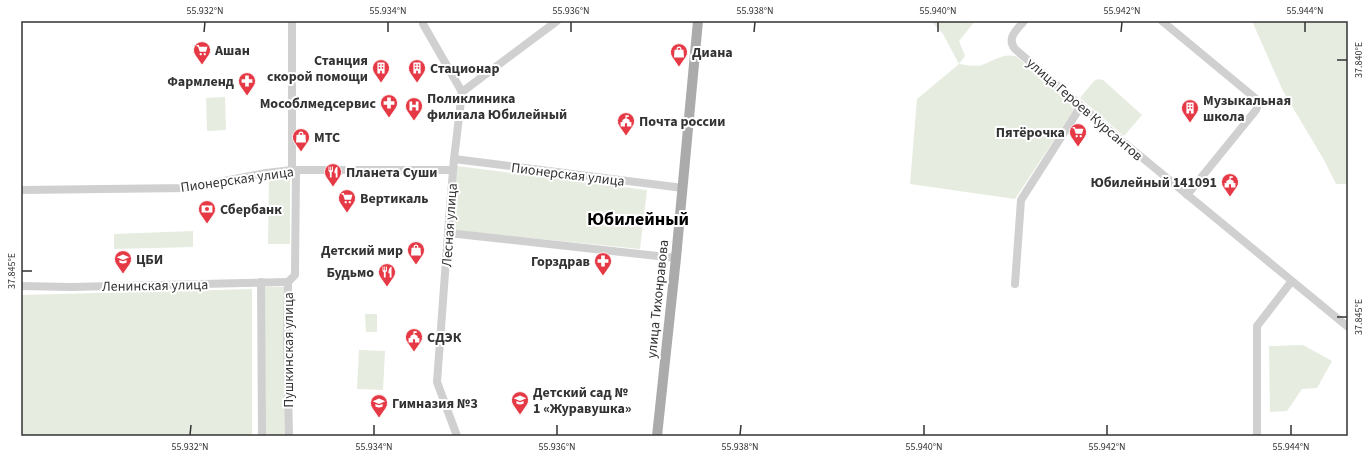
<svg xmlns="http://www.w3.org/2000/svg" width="1369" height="457" viewBox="0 0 1369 457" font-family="'Source Sans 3',sans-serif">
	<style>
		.green { fill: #e6ecdf }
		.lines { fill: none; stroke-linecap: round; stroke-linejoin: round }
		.minor { stroke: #d0d0d0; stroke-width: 8 }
		.major { stroke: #ababab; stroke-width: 10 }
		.ticks { fill: none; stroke: #333; stroke-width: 1.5 }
		.labels { text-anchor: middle; stroke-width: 4; stroke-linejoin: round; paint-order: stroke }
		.poi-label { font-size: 14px; font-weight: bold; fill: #333; stroke: #fff; text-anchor: start }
		.street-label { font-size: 14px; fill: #333; stroke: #fff }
		.district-label { font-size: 18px; font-weight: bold; fill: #000; stroke: #fff }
		.neatline { fill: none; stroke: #333; stroke-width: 1.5 }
		.ticks-label { font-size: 10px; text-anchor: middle; fill: #333 }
	</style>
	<rect width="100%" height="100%" fill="#fff"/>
	<g class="green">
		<path d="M931,21H975L959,41L965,56L959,64C966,65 975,67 982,65C993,61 1005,52 1017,57L1075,108L1015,199L910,184L917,99L959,64L943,34Z"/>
		<path d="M1252,21H1348V184H1336L1324,160L1283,91Z"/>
		<path d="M1098,79L1103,80L1142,115L1124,136L1080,98L1094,81Z"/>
		<path d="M225,97L226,130L207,131L206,98Z"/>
		<path d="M457,166L647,190L640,249L451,230Z"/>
		<path d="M290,176V244H268L269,178Z"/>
		<path d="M193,231V247L114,249V234Z"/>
		<rect x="265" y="287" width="20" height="149"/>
		<path d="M252,289V436H21V295Z"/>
		<path d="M365,314H377V332H366Z"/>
		<path d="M1303,345L1332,361L1317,388L1302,389L1287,411L1270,412L1269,346Z"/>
		<path d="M359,350L385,351L383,390L357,389Z"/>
	</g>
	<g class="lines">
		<g class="minor">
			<path d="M423,21V24L462,92L454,159L449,219L437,382L457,436"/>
			<path d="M1024,21C1017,30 1006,38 1015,49L1122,141L1348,327"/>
			<path d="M1162,21L1255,98L1258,104L1256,110L1187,195"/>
			<path d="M462,92L557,21"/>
			<path d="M454,159L683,188"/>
			<path d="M292,170V21"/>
			<path d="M21,190L187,188L266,173L292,170H453"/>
			<path d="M448,233L676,258"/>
			<path d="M261,282L262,436"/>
			<path d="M1015,284L1021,200L1081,106"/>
			<path d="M21,286L71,287L288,282"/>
			<path d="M289,436L287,339L288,282L295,275L296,170"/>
			<path d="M1257,436V326L1291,282"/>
		</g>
		<path class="major" d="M657,436L676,258L698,21"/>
	</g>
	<path class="ticks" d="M204,32L205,22M388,32V22M571,32V22M754,32L755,22M938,32V22M1121,32L1122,22M1305,32V22M1337,60H1347M22,271H32M1337,317H1347M190,435L191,425M374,435V425M557,435V425M740,435L741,425M924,435V425M1107,435V425M1291,435V425"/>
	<defs>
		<g id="supermarket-pin" transform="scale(0.9)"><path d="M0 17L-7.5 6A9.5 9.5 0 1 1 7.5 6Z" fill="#e63946" stroke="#fff"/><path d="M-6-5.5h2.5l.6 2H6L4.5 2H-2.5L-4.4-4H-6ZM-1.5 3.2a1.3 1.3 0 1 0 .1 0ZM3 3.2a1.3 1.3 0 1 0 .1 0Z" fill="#fff"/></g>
		<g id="shop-pin" transform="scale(0.9)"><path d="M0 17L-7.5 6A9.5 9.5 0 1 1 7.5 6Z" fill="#e63946" stroke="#fff"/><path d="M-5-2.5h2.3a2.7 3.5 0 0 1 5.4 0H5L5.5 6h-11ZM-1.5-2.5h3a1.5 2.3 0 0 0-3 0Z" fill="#fff"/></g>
		<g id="building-pin" transform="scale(0.9)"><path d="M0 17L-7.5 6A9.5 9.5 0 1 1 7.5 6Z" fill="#e63946" stroke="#fff"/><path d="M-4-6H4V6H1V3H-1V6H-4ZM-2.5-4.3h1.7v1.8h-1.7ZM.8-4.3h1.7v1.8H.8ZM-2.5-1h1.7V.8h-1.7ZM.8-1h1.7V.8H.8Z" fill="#fff"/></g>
		<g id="pharmacy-pin" transform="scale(0.9)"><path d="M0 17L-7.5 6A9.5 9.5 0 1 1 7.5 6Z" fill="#e63946" stroke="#fff"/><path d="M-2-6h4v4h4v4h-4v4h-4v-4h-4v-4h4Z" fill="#fff"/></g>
		<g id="hospital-pin" transform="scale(0.9)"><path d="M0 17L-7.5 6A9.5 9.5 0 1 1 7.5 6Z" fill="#e63946" stroke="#fff"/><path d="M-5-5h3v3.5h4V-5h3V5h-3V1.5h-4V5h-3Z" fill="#fff"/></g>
		<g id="civic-pin" transform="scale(0.9)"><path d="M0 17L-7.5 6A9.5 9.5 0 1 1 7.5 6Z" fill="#e63946" stroke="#fff"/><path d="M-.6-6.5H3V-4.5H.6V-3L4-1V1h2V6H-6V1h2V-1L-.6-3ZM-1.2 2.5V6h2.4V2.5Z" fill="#fff"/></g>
		<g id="restaurant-pin" transform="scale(0.9)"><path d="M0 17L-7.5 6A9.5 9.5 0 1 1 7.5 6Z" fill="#e63946" stroke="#fff"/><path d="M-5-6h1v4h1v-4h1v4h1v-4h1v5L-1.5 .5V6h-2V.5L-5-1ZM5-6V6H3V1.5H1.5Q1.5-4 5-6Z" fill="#fff"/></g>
		<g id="bank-pin" transform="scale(0.9)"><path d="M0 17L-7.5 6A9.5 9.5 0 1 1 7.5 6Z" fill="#e63946" stroke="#fff"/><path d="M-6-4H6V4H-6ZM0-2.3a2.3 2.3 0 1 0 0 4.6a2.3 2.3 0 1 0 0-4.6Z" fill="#fff"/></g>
		<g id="school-pin" transform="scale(0.9)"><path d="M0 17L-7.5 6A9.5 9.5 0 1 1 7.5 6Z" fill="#e63946" stroke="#fff"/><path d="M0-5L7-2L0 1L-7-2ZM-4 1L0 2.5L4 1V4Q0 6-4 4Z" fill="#fff"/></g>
	</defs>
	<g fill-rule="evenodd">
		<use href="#supermarket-pin" x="202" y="50"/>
		<use href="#shop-pin" x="679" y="52"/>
		<use href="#building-pin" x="381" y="68"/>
		<use href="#building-pin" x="417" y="68"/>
		<use href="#pharmacy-pin" x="247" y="81"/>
		<use href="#pharmacy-pin" x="389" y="103"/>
		<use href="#hospital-pin" x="414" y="106"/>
		<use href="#building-pin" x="1190" y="108"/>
		<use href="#civic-pin" x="626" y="121"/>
		<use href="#supermarket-pin" x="1078" y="132"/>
		<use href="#shop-pin" x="301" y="137"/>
		<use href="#restaurant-pin" x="333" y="172"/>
		<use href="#civic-pin" x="1230" y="182"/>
		<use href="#supermarket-pin" x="347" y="198"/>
		<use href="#bank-pin" x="207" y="209"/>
		<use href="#shop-pin" x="416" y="250"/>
		<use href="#school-pin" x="123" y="259"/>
		<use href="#pharmacy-pin" x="603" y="261"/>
		<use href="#restaurant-pin" x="387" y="272"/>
		<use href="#civic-pin" x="414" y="337"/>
		<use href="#school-pin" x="520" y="400"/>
		<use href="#school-pin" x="379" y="403"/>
	</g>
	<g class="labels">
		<g class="poi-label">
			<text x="215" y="55">Ашан</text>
			<text x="692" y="57">Диана</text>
			<text x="368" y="65" text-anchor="end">Станция<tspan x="368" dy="16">скорой помощи</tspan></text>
			<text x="430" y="73">Стационар</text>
			<text x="234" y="86" text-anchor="end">Фармленд</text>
			<text x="427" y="103">Поликлиника<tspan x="427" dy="16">филиала Юбилейный</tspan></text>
			<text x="1203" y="105">Музыкальная<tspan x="1203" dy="16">школа</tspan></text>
			<text x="376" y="108" text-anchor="end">Мособлмедсервис</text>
			<text x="639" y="126">Почта россии</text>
			<text x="1065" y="137" text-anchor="end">Пятёрочка</text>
			<text x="314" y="142">МТС</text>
			<text x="346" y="177">Планета Суши</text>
			<text x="1217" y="187" text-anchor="end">Юбилейный 141091</text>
			<text x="360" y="203">Вертикаль</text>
			<text x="220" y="214">Сбербанк</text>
			<text x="403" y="255" text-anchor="end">Детский мир</text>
			<text x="136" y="264">ЦБИ</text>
			<text x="590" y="266" text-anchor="end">Горздрав</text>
			<text x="374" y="277" text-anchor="end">Будьмо</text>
			<text x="427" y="342">СДЭК</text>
			<text x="533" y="397">Детский сад №<tspan x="533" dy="16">1 «Журавушка»</tspan></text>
			<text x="392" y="408">Гимназия №3</text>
		</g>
		<g class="street-label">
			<text transform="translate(1085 109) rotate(41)" y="5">улица Героев Курсантов</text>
			<text transform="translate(568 174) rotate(7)" y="5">Пионерская улица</text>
			<text transform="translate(237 179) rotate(-8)" y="5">Пионерская улица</text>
			<text transform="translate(449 225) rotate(-86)" y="5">Лесная улица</text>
			<text transform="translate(155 285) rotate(-1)" y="5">Ленинская улица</text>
			<text transform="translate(657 299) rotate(-84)" y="5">улица Тихонравова</text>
			<text transform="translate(288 350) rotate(-90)" y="5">Пушкинская улица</text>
		</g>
		<g class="district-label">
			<text x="638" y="225">Юбилейный</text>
		</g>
	</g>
	<rect width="1369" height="457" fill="none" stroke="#ffffff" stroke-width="44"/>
	<rect x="22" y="22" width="1325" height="413" class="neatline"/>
	<g class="ticks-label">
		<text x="205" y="14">55.932°N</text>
		<text x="388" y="14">55.934°N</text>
		<text x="571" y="14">55.936°N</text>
		<text x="755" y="14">55.938°N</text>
		<text x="938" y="14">55.940°N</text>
		<text x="1122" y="14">55.942°N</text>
		<text x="1305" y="14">55.944°N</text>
		<text transform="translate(1358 60) rotate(-90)" y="4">37.840°E</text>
		<text transform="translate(11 271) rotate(-90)" y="4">37.845°E</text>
		<text transform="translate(1358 317) rotate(-90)" y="4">37.845°E</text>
		<text x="190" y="450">55.932°N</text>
		<text x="374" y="450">55.934°N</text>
		<text x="557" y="450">55.936°N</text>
		<text x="740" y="450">55.938°N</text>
		<text x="924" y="450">55.940°N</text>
		<text x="1107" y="450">55.942°N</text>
		<text x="1291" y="450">55.944°N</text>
	</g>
</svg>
